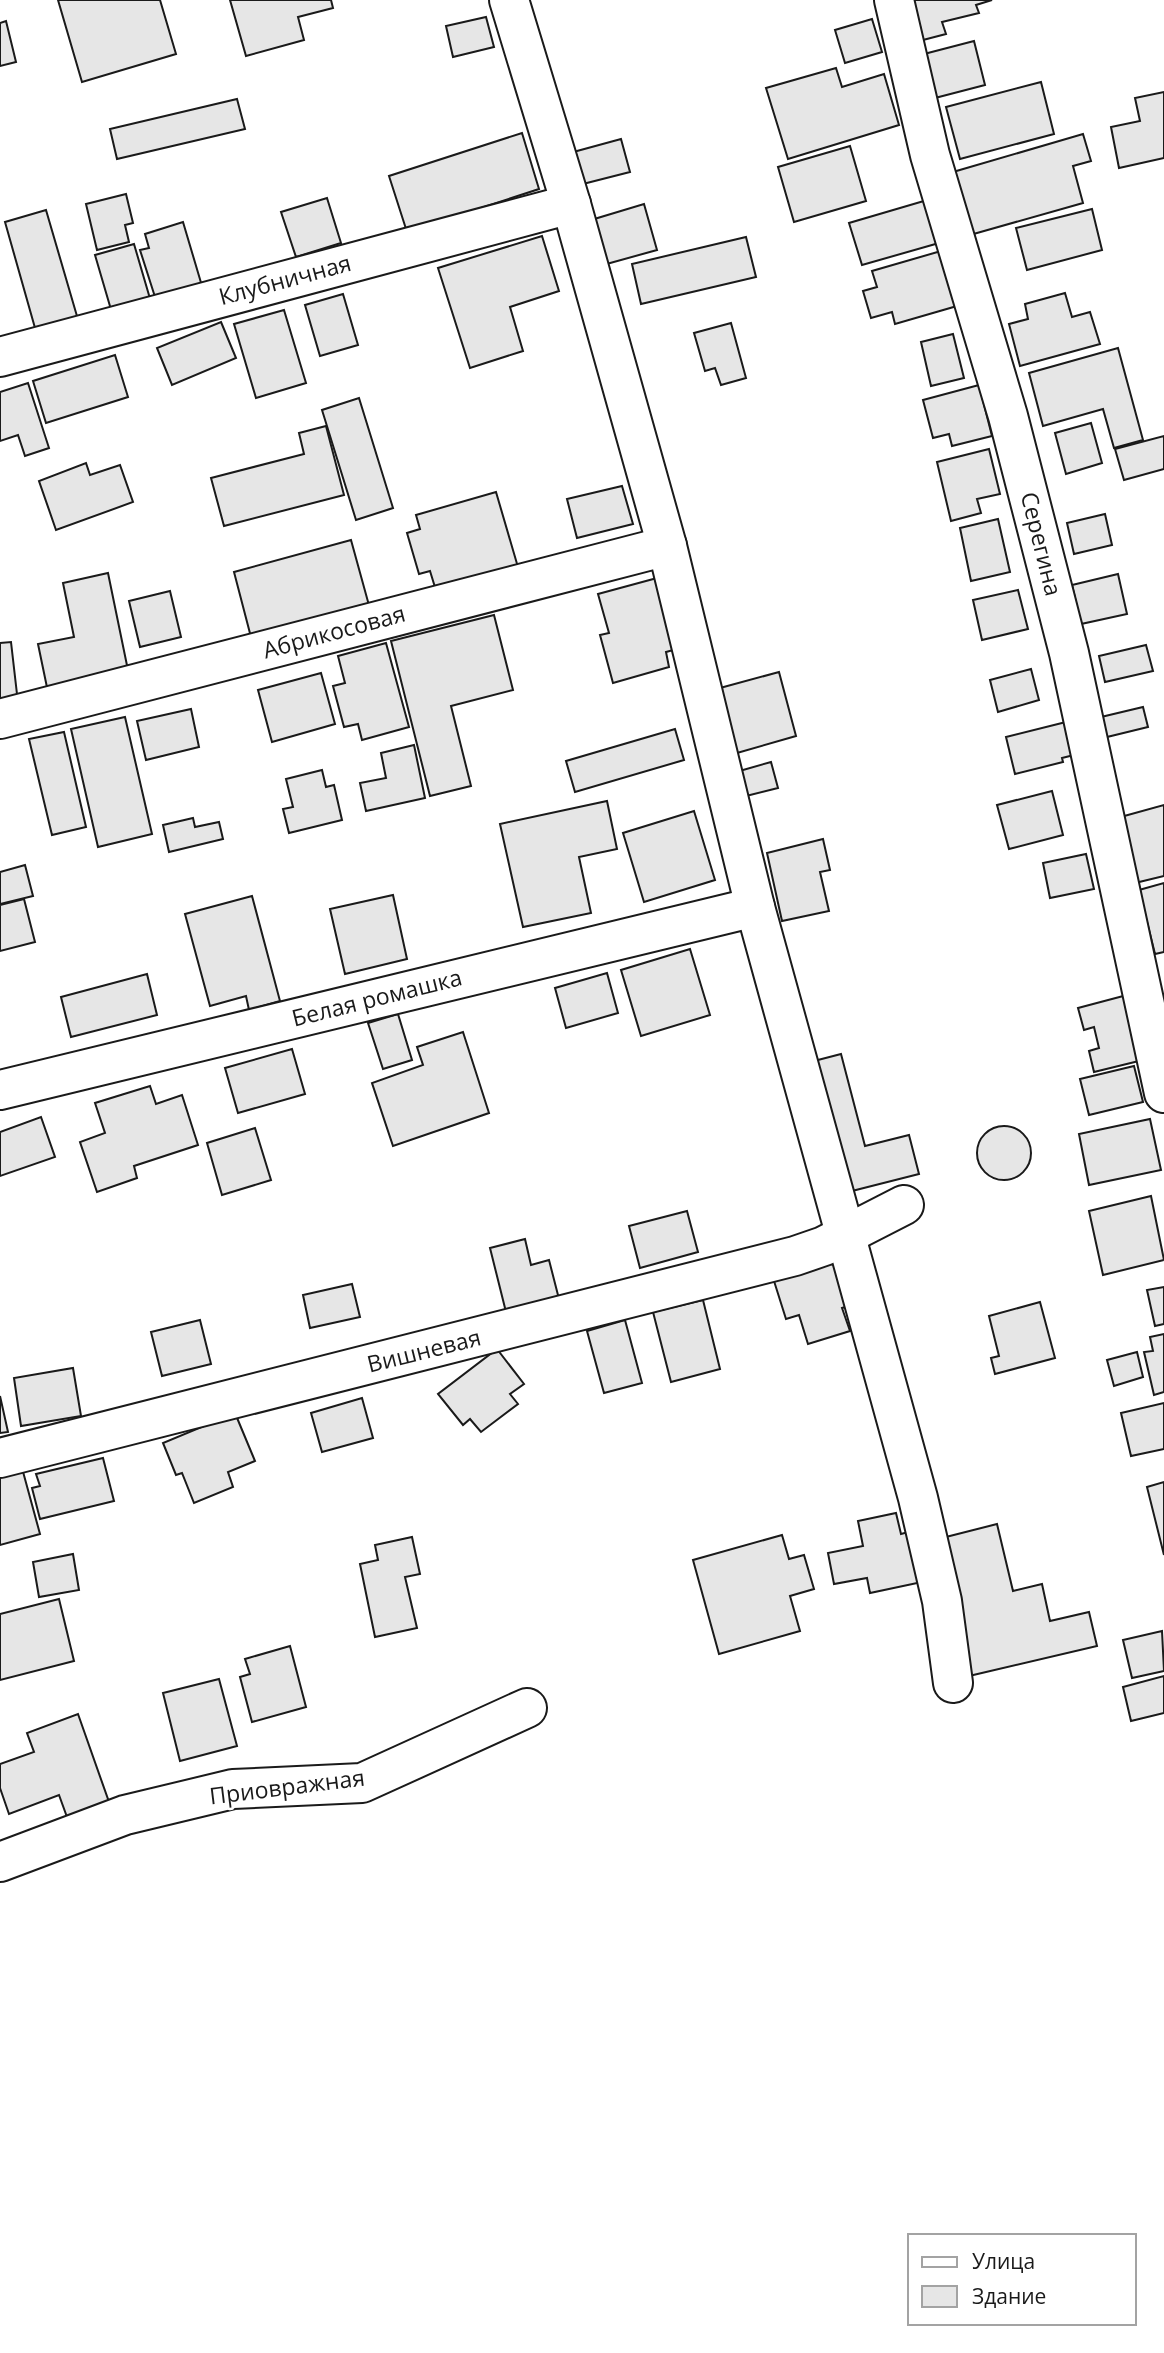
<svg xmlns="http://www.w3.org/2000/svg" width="1164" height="2353" viewBox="0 0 1164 2353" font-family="'Open Sans',sans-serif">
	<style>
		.building { fill: #e6e6e6; stroke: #1a1a1a; stroke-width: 2 }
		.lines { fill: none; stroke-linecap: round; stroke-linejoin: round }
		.street-casing { stroke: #1a1a1a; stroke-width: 42 }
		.street { stroke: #fff; stroke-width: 38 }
		.labels { text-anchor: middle; stroke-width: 5; stroke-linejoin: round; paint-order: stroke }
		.street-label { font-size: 23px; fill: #1a1a1a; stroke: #fff }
	</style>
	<rect width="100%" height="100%" fill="#fff"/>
	<g class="building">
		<path d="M58,0H160L176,54L82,82Z"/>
		<path d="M230,0H331L333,8L298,17L304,40L246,56Z"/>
		<path d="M909,0H992L976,5L979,13L942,22L946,34L923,40L920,26L916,27Z"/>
		<path d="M486,17L494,47L453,57L446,26Z"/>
		<path d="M872,19L882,52L845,63L835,30Z"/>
		<path d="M6,21L16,62L0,66V23Z"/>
		<path d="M974,41L985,85L935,98L924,54Z"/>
		<path d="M836,68L842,87L884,74L899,125L788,159L766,88Z"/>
		<path d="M1041,82L1054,134L960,159L946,107Z"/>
		<path d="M1164,92V158L1119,168L1111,127L1140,121L1135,98Z"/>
		<path d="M237,99L245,129L117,159L110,129Z"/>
		<path d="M522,133L539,189L407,232L389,176Z"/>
		<path d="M1083,134L1091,161L1073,166L1083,203L970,235L953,172Z"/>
		<path d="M621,139L630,172L575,186L566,154Z"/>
		<path d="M850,146L866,201L794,222L778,167Z"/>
		<path d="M126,194L133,223L125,225L129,242L97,250L86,204Z"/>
		<path d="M327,198L341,243L296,257L281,212Z"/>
		<path d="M934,198L946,241L862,265L849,223Z"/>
		<path d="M644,204L657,250L603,265L591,220Z"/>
		<path d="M1092,209L1102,250L1027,270L1016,228Z"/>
		<path d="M46,210L79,323L37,335L5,222Z"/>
		<path d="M183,222L202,286L156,300L140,250L149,248L145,234Z"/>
		<path d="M542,236L559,291L510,307L523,351L470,368L438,268Z"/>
		<path d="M746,237L756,277L641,304L632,264Z"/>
		<path d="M134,244L151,302L112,313L95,255Z"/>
		<path d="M941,251L957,306L895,324L892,312L871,318L863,291L877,287L872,271Z"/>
		<path d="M1065,293L1072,317L1090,312L1100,344L1020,366L1009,324L1028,319L1025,304Z"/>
		<path d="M343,294L358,345L320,356L305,305Z"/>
		<path d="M284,310L306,383L256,398L234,324Z"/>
		<path d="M221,322L236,358L172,385L157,348Z"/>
		<path d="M731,323L746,378L721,385L715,368L705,371L694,333Z"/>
		<path d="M953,334L964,378L931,386L921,342Z"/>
		<path d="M1118,348L1143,440L1114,448L1103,409L1043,426L1029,373Z"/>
		<path d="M115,355L128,397L46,423L33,381Z"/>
		<path d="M28,383L49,448L25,456L18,435L0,441V392Z"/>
		<path d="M979,385L992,436L952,446L949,434L933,438L923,400Z"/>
		<path d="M359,398L393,508L356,520L322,410Z"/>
		<path d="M1091,423L1102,463L1066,474L1055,433Z"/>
		<path d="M326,426L344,495L224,526L211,478L304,454L299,433Z"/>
		<path d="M1164,436V469L1124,480L1115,449Z"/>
		<path d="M989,449L1000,494L977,499L981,513L951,521L937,462Z"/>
		<path d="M86,463L90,475L120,465L133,502L56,530L39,481Z"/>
		<path d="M622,486L633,524L577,538L567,499Z"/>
		<path d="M496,492L520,574L438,597L430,571L419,574L407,533L420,529L416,515Z"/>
		<path d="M1105,514L1112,545L1074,554L1067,523Z"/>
		<path d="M998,519L1010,572L971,581L960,528Z"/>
		<path d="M351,540L370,609L252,641L234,572Z"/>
		<path d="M108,573L130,680L49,697L38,644L74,637L63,583Z"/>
		<path d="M1118,574L1127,614L1081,624L1072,585Z"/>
		<path d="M657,578L677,649L666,652L669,667L613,683L600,635L609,633L598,594Z"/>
		<path d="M1018,590L1028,629L982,640L973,600Z"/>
		<path d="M170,591L181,637L140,647L129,601Z"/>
		<path d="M494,615L513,690L451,706L471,786L430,796L391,641Z"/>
		<path d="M11,642L18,703L0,706V643Z"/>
		<path d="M386,643L409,727L362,740L358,724L344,727L333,686L345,683L338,656Z"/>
		<path d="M1146,645L1153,671L1105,682L1099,656Z"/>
		<path d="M1031,669L1039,700L998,712L990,680Z"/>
		<path d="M779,672L796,736L737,753L720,688Z"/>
		<path d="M321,673L335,724L272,742L258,690Z"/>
		<path d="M1143,707L1148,727L1107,737L1101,717Z"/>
		<path d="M191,709L199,747L146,760L137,721Z"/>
		<path d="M125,717L152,834L98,847L71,729Z"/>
		<path d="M1066,722L1074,755L1062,758L1063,762L1015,774L1006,737Z"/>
		<path d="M675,729L684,760L575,792L566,761Z"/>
		<path d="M64,732L86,827L52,835L29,739Z"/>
		<path d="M414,745L425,798L366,811L360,783L386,778L381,753Z"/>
		<path d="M771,762L778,788L742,797L736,772Z"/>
		<path d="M322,770L326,787L334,785L342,820L289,833L283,809L293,807L286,779Z"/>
		<path d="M1052,791L1063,835L1009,849L997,805Z"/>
		<path d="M607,801L617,849L579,857L591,913L523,927L500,824Z"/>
		<path d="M1164,805V876L1135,883L1117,818Z"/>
		<path d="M694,811L715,880L644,902L623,833Z"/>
		<path d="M193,818L195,827L219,822L223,839L169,852L163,825Z"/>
		<path d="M823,839L830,870L820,872L829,911L782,921L767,853Z"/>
		<path d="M1086,854L1094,889L1050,898L1043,863Z"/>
		<path d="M25,865L33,896L0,904V872Z"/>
		<path d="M1164,883V952L1155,954L1139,890Z"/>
		<path d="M393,895L407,959L345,974L330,909Z"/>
		<path d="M252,896L280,1001L249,1010L246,996L210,1006L185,914Z"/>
		<path d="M24,899L35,942L0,951V905Z"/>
		<path d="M690,949L710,1015L641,1036L621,970Z"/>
		<path d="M607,973L618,1013L566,1028L555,988Z"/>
		<path d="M147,974L157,1015L71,1037L61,997Z"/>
		<path d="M1127,995L1143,1060L1094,1072L1089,1051L1099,1048L1094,1027L1084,1030L1078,1008Z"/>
		<path d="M398,1014L412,1060L383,1069L368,1023Z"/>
		<path d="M463,1032L489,1113L393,1146L372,1083L423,1065L417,1047Z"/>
		<path d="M292,1049L305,1094L238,1113L225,1068Z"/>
		<path d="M841,1054L865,1146L909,1135L919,1174L848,1192L814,1061Z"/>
		<path d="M1134,1066L1143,1102L1089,1115L1080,1079Z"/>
		<path d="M150,1086L156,1104L182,1095L198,1145L134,1166L137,1178L97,1192L80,1142L105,1133L95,1103Z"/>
		<path d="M41,1117L55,1157L0,1176V1132Z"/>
		<path d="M1150,1119L1161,1170L1089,1185L1079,1134Z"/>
		<circle cx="1004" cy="1153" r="27"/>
		<path d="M255,1128L271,1180L222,1195L207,1143Z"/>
		<path d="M1151,1196L1164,1260L1103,1275L1089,1211Z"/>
		<path d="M687,1211L698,1252L640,1268L629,1226Z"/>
		<path d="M525,1239L531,1265L549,1260L559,1299L506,1312L490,1248Z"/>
		<path d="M837,1261L852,1305L842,1308L850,1331L808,1344L799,1315L786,1319L774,1281Z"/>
		<path d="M352,1284L360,1317L310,1328L303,1295Z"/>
		<path d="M1164,1287V1324L1155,1326L1147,1290Z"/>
		<path d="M703,1300L720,1369L671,1382L653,1312Z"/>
		<path d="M1040,1302L1055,1358L995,1374L991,1358L999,1356L989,1316Z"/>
		<path d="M200,1320L211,1364L162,1376L151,1332Z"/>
		<path d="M625,1320L642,1383L604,1393L587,1331Z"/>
		<path d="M1164,1334V1392L1154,1395L1144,1352L1153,1351L1150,1337Z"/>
		<path d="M497,1349L524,1384L510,1394L518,1404L481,1432L470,1419L463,1425L438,1394Z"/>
		<path d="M1137,1352L1143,1377L1114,1386L1107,1360Z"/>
		<path d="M73,1368L81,1416L21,1426L14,1378Z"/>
		<path d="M0,1396L8,1432L0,1433Z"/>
		<path d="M362,1398L373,1438L322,1452L311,1413Z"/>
		<path d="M1164,1403V1449L1131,1456L1121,1413Z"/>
		<path d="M235,1413L255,1461L228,1472L233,1487L194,1503L182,1473L176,1475L163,1443Z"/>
		<path d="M103,1458L114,1501L40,1519L32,1488L40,1486L36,1474Z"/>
		<path d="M22,1468L40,1534L0,1545V1474Z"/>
		<path d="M1164,1482V1555L1147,1487Z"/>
		<path d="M896,1513L901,1534L912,1531L922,1582L870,1593L867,1578L834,1584L828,1553L863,1546L858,1521Z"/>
		<path d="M997,1524L1013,1591L1042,1584L1050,1621L1089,1612L1097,1646L969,1676L938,1539Z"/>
		<path d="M782,1535L789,1559L804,1555L814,1589L790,1596L800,1631L719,1654L693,1560Z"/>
		<path d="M412,1537L420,1574L405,1577L417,1628L375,1637L360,1564L378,1560L375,1545Z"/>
		<path d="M73,1554L79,1590L39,1597L33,1562Z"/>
		<path d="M59,1599L74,1661L0,1680V1614Z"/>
		<path d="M1162,1631L1164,1671L1132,1678L1123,1640Z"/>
		<path d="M290,1646L306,1707L252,1722L240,1677L250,1674L245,1659Z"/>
		<path d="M1164,1676V1713L1131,1721L1123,1687Z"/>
		<path d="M219,1679L237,1746L180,1761L163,1693Z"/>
		<path d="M78,1714L109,1802L67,1817L59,1795L9,1814L0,1788V1764L34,1752L27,1733Z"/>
	</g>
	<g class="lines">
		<g class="street-casing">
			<g id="street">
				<path d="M509,0L571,204L667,546L755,907L918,1498L942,1601L953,1683"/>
				<path d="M894,0L930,155L1008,416L1069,653L1164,1093"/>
				<path d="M0,357L571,204"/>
				<path d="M0,719L667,546"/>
				<path d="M0,1090L755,907"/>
				<path d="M0,1458L795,1256L824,1246L904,1205"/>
				<path d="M0,1862L125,1815L233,1789L362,1783L527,1708"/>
			</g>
		</g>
		<use href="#street" class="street"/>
	</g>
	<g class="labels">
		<g class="street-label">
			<text transform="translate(285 280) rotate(-15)" y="8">Клубничная</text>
			<text transform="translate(1041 544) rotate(76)" y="8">Серегина</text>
			<text transform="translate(334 632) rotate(-15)" y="8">Абрикосовая</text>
			<text transform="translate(377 998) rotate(-14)" y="8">Белая ромашка</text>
			<text transform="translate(424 1351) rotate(-14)" y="8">Вишневая</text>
			<text transform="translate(287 1787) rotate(-7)" y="8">Приовражная</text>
		</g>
	</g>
	<rect x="908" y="2234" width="228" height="91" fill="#ffffff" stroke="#a3a3a3" stroke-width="2"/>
	<rect x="922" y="2257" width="35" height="10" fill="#ffffff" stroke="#a3a3a3" stroke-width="2"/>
	<text x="972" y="2269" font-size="21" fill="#1a1a1a">Улица</text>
	<rect x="922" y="2286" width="35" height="21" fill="#e6e6e6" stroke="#a3a3a3" stroke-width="2"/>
	<text x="972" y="2304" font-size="21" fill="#1a1a1a">Здание</text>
</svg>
